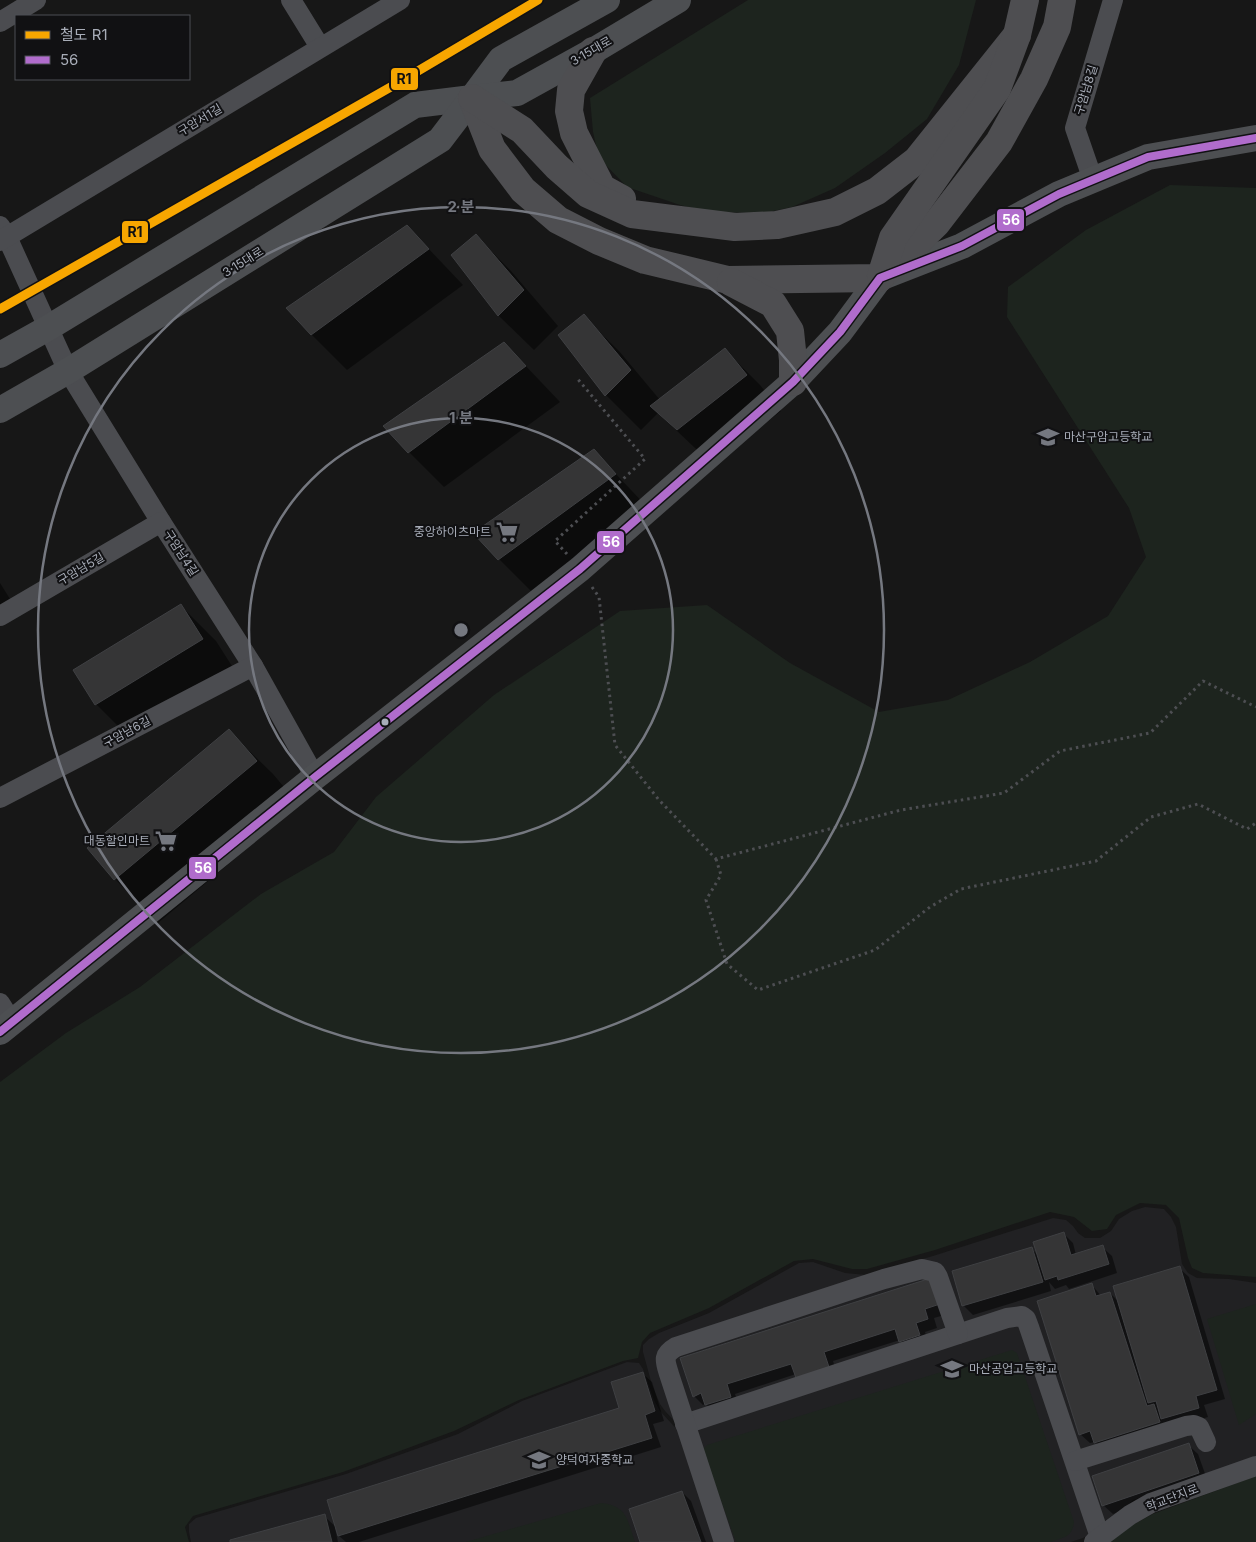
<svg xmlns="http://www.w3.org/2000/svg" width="1256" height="1542" viewBox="0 0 1256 1542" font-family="Inter,'Noto Sans KR',sans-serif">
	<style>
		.built { fill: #212123 }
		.green { fill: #1d241e }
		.shadow { fill: #0007 }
		.building { fill: #353536; stroke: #3f4043 }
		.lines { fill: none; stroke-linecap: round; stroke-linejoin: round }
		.path { stroke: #4d4e52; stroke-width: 3; stroke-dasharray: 2.5 4; stroke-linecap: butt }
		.minor { stroke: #4b4c50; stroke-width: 20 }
		.major { stroke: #4d4f52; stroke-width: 26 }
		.highway { stroke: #4e4e51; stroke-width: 28 }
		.bus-1-casing { stroke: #111113; stroke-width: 11 }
		.bus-1 { stroke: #b06ccc; stroke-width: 8 }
		.rail-1-casing { stroke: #111113; stroke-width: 12 }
		.rail-1 { stroke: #f7a600; stroke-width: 9 }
		.ring { fill: none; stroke: #757880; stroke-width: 2.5 }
		.bus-dot { fill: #a8adb8; stroke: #111113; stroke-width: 2 }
		.labels { text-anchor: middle; stroke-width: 4; stroke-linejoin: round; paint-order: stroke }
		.street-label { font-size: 12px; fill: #a8adb8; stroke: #111113 }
		.poi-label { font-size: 12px; fill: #a8adb8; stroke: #111113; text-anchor: start }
		.centre { fill: #757880; stroke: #111113; stroke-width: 2.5 }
		.ring-label { font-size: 15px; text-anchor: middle; font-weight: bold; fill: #757880; stroke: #111113; stroke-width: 4; stroke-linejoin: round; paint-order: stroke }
		.line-badge { stroke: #111113; stroke-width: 2 }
		.badge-label { font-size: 14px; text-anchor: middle; font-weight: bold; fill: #fff }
		.pale-badge-label { font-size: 14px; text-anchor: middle; font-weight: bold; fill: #111 }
	</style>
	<rect width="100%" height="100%" fill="#171717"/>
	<g class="built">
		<path d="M1145,1207L1164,1209L1171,1217L1176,1227L1182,1264L1188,1273L1197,1278L1229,1279L1256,1283V1457L1225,1471L1133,1500L1109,1522L1083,1538L1071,1542H731L696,1444L665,1411L660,1404L652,1385L643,1352V1345L649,1339L659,1333L709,1313L799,1263L813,1262L845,1273L866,1275L933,1256L1053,1218L1066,1220L1073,1226L1078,1233L1085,1238H1100L1111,1231L1119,1219L1132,1211Z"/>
		<path d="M627,1362L639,1363L643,1369L654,1400L660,1411L682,1435L718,1542H191L189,1532V1524L196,1518L346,1474L458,1434L522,1401Z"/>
	</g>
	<g class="green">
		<path d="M748,0H976L959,65L927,119L885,153L835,188L792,207L764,213L708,212L680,205L627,187L599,158L593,132L590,98Z"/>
		<path d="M1170,185L1256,188V1277L1203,1273L1192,1268L1188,1258L1179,1218L1166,1205L1140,1203L1116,1215L1107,1229L1092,1231L1074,1217L1050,1212L935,1250L867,1269H852L813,1259L794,1261L709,1308L650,1333L642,1342L638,1358L623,1361L519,1400L454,1431L343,1472L193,1516L185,1527L189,1542H0V1082L66,1033L140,987L261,894L334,852L376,797L494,695L620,611L707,605L790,663L879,712L948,700L1030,662L1108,616L1146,557L1129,508L1007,317L1008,287L1086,230Z"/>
		<path d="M1256,1304V1414L1239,1425L1207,1319Z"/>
		<path d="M1012,1350L1017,1353L1074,1522C1072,1538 1064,1537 1050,1542H736L704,1454L703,1449L707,1445Z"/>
		<path d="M1256,1476V1542H1108L1134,1524L1153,1514Z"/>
		<path d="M601,1503C628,1506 627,1520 635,1542H466Z"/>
	</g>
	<g class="shadow">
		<path d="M407,226L463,285L347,370L311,334Z"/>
		<path d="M476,236L511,271L558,326L534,350L499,316L452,255Z"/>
		<path d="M583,316L619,351L660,400L725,350L760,385L781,411L713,465L658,413L641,430L606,395L560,335Z"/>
		<path d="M504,343L560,402L444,487L409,452Z"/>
		<path d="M594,451L650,510L534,594L499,559Z"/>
		<path d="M0,583L10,599L0,606Z"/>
		<path d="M181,606L216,641L237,674L131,739L96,704Z"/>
		<path d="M229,731L273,774L299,805L158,923L115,879Z"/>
		<path d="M1063,1233L1073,1243L1076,1255L1102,1247L1112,1256L1117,1273L1069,1289L1066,1285L1055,1289L1049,1282L1051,1291L973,1315L963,1305L1032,1249L1038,1255Z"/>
		<path d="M1179,1268L1189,1277L1225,1399L1204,1405L1208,1417L1172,1428L1166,1422L1169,1432L1105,1452L1095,1442L1090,1443L1080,1434L1092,1285L1101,1296L1110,1293L1119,1302Z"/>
		<path d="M931,1279L948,1314L934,1318L937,1328L925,1332L929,1344L909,1351L900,1340L833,1361L838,1377L796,1374L735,1394L739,1406L716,1414L706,1404L703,1405L694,1396Z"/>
		<path d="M642,1373L652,1382L664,1421L653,1424L661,1447L359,1542H346L339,1536L328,1501L621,1409Z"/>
		<path d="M1188,1445L1198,1454L1208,1482L1113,1514L1103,1505Z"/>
		<path d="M682,1492L691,1501L706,1542H641Z"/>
		<path d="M324,1516L337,1528H335L338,1542H232Z"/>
	</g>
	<g class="building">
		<path d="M407,225L429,249L311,335L286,308Z"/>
		<path d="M476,234L524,290L498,316L451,255Z"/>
		<path d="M584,314L631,370L605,396L558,335Z"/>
		<path d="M504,342L526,366L408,453L383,426Z"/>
		<path d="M725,348L747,375L677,430L650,406Z"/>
		<path d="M594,449L616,474L498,560L473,533Z"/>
		<path d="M181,604L203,639L95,705L73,670Z"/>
		<path d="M229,729L257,761L114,880L87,848Z"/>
		<path d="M1064,1232L1071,1255L1103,1245L1109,1264L1058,1280L1057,1276L1045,1280L1033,1242Z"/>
		<path d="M1032,1247L1043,1282L962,1306L952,1271Z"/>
		<path d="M1180,1266L1217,1390L1196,1396L1199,1408L1161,1419L1156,1401L1148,1403L1113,1286Z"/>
		<path d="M931,1278L940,1304L925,1309L928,1319L916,1323L920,1335L899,1342L895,1329L824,1352L829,1367L796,1378L791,1364L727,1384L731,1397L705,1405L701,1393L693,1397L680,1358Z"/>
		<path d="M1092,1283L1096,1296L1110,1292L1147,1406L1154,1404L1160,1422L1094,1443L1090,1431L1079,1435L1037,1301Z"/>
		<path d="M643,1372L655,1411L645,1415L652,1438L338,1536L327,1500L619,1408L611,1382Z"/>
		<path d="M1189,1443L1199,1473L1102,1506L1092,1476Z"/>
		<path d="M682,1491L701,1542H640L629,1509Z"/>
		<path d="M325,1514L332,1542H230V1540Z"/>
	</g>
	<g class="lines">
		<g class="path">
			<path d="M567,554L555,541L645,459L576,377"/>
			<path d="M592,587L599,597L615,745L659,800L716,859L901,810L1004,793L1060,751L1150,733L1203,681L1256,707"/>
			<path d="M716,859L721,875L706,900L727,964L758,990L875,950L930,907L961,889L1096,861L1151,817L1198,804L1247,829L1256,823"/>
		</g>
		<g class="minor">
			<path d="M291,0L320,47"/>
			<path d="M0,22L36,0"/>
			<path d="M1093,180L1075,128L1113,0"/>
			<path d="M0,226L7,237L68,371L161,522L253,666L315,777"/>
			<path d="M0,241L400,0"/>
			<path d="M0,616L161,522"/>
			<path d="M0,798L253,666"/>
			<path d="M0,1003L12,1022"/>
			<path d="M685,1424L1007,1318L1022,1316L1026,1319L1029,1327L1100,1537"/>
			<path d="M1075,1461L1186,1426L1194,1425L1199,1427L1206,1442"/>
			<path d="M724,1542L669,1374C665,1361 662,1355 676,1347L884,1279L922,1269L935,1272L938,1277L958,1334"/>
			<path d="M1094,1542L1130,1515L1151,1503L1256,1466"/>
		</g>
		<g class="major">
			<path d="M0,355L48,328L415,105L472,98L501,59L607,0"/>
			<path d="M0,410L68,371L440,140L472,98L517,93L593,51L678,0"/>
			<path d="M0,1032L315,777L580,569L793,382L840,332L880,278L962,246L1059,194L1148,157L1256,138"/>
		</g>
		<g class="highway">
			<path d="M593,51L571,90L569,111L574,133L602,188L622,199"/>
			<path d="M472,98L492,149L523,190L558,220L599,241L645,260L728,280L880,278L936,224L999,142L1034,79L1057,27L1062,0"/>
			<path d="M472,98L522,130L557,167L588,194L632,214L735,227L777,225L835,212L877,191L917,160L1017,35"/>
			<path d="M881,276L893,238L997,89L1017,35L1025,0"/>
			<path d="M731,282L773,304L790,331L793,360V382"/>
		</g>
		<g class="bus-1-casing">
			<path id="bus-1" d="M0,1032L315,777L580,569L793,382L840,332L880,278L962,246L1059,194L1148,157L1256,138"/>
		</g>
		<use href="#bus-1" class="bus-1"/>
		<g class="rail-1-casing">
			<path id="rail-1" d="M0,309L396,84L538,0"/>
		</g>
		<use href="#rail-1" class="rail-1"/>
	</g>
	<g class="ring">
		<circle cx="461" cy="630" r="212"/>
		<circle cx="461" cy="630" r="423"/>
	</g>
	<defs>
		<g id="school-bare" transform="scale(1.725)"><path d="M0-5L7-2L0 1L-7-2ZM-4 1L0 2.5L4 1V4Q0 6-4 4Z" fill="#757880" stroke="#111113" stroke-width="2.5" paint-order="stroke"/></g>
		<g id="supermarket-bare" transform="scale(1.725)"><path d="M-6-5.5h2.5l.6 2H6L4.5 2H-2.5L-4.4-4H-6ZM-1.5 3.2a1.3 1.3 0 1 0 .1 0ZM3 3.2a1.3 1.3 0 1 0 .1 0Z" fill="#757880" stroke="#111113" stroke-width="2.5" paint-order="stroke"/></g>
	</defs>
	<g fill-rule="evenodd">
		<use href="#school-bare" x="1048" y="437"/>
		<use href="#supermarket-bare" x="507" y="532"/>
		<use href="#supermarket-bare" x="166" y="841"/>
		<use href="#school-bare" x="952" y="1369"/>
		<use href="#school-bare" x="539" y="1460"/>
	</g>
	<circle class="bus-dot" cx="385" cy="722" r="4.5"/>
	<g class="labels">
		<g class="street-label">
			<text transform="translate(591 51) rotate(-30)" y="4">3·15대로</text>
			<text transform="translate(1086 90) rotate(-73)" y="4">구암남8길</text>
			<text transform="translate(200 120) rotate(-31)" y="4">구암서1길</text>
			<text transform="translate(243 262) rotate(-32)" y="4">3·15대로</text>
			<text transform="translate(181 553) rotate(57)" y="4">구암남4길</text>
			<text transform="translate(81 569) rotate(-30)" y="4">구암남5길</text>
			<text transform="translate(127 732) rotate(-28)" y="4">구암남6길</text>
			<text transform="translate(1172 1498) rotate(-21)" y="4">학교단지로</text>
		</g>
		<g class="poi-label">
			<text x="1064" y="441">마산구암고등학교</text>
			<text x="491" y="536" text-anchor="end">중앙하이츠마트</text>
			<text x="150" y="845" text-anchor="end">대동할인마트</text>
			<text x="969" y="1373">마산공업고등학교</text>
			<text x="556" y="1464">양덕여자중학교</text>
		</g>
	</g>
	<circle cx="461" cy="630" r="8" class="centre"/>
	<g class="ring-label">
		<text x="461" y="212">2 분</text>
		<text x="461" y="423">1 분</text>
	</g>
	<g class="line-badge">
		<rect x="390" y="67" width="29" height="24" rx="5" fill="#f7a600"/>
		<rect x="996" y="208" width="29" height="24" rx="5" fill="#b06ccc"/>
		<rect x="121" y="220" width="28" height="24" rx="5" fill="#f7a600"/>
		<rect x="596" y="530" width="29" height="24" rx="5" fill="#b06ccc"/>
		<rect x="188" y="856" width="29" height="24" rx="5" fill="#b06ccc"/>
	</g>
	<g class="badge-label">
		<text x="1011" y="225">56</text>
		<text x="611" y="547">56</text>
		<text x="203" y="873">56</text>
	</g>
	<g class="pale-badge-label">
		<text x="404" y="84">R1</text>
		<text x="135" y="237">R1</text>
	</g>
	<rect x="15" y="15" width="175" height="65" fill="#111113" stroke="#4d4f55"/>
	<rect x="25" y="31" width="25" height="8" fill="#f7a600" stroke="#4d4f55"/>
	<text x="60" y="40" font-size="15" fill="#a8adb8">철도 R1</text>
	<rect x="25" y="56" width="25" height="8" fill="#b06ccc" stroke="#4d4f55"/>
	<text x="60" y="65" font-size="15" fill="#a8adb8">56</text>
</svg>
